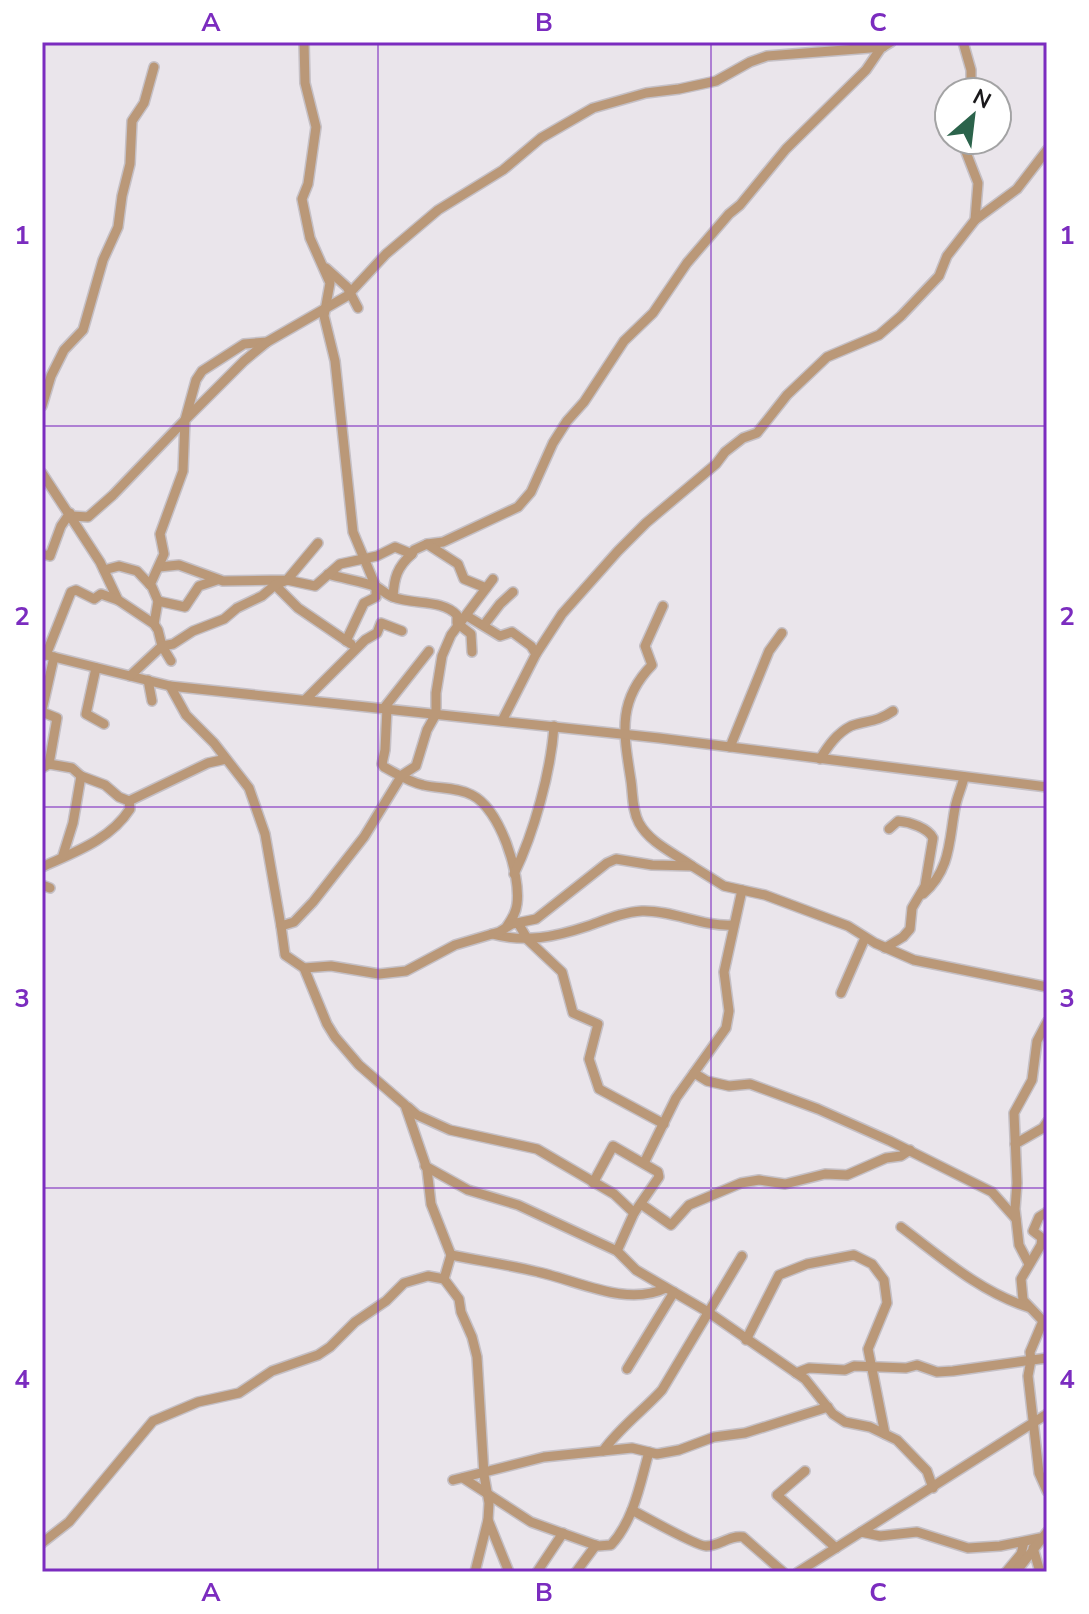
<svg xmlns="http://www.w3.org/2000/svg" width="1089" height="1614" viewBox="0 0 1089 1614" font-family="'Nunito Sans',sans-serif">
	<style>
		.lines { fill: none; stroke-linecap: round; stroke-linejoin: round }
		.minor-casing { stroke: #c5c0c6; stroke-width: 12 }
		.minor { stroke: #ba9878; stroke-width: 9 }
		.grid { fill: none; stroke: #7b2cbf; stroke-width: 2; stroke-opacity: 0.55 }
		.neatline { fill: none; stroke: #7b2cbf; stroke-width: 3 }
		.grid-label { font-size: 26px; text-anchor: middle; font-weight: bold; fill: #7b2cbf }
	</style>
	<rect width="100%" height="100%" fill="#eae5eb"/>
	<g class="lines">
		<g class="minor-casing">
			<g id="minor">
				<path d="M304,42L305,83L316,127L308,184L302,199L310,238L330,283L324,316L335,361L353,532L376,587V597L364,603L346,641"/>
				<path d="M963,42L971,70V92"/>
				<path d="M966,140V152L978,183L975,220"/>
				<path d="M326,268L347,287L358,308"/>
				<path d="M42,406L51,376L64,350L83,330L103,260L118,227L122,196L130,164L132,121L144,103L154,67"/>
				<path d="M42,473L100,562L118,600L154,624L158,630L162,646L171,661"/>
				<path d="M72,516L88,517L113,495L185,420L196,380L202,371L244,344L267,342L347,296L386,254L438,210L503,170L541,138L593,108L646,93L679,89L716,81L750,62L767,56L883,47"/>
				<path d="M427,544L443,542L518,507L531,492L553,443L567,421L584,402L624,341L653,313L687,263L729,214L740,205L786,149L866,70L881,48L891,42"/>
				<path d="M42,554L50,556L61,526L70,513"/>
				<path d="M159,567L179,565L223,581L287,580L318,543"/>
				<path d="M104,570L119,566L137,571L152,587L158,601L154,624"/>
				<path d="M328,574C344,579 362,581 377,587C382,590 387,595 393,597C413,605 442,599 457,615V623L471,634L472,652"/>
				<path d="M150,585L164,554L160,534L183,471L185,420L244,361L267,342"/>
				<path d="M275,585L298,608L351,644"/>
				<path d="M393,597C394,578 397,567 412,554"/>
				<path d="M158,601L185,607L199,586L217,580"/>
				<path d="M663,606L645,646L652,665C616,702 624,735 631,781C633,795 632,810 639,823C650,843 674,853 692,866"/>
				<path d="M467,616L500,636L512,632L531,646L536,654"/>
				<path d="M484,625L500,604L513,592"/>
				<path d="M42,654L170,686L659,738L1047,787"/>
				<path d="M46,655L71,592L76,590L94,599L101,594L118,600"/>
				<path d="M96,668L86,714L104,724"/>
				<path d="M130,676L162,646L173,644L193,631L224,619L237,608L262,596L275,585L287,580L315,586L340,564L377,556L395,547L412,554L414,550L427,544L458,564L464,579L486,588"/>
				<path d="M148,680L152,701"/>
				<path d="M170,686L186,715L214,743L249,788L265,834L281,926"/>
				<path d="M306,699L365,640L377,633L381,623L402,631"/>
				<path d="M384,708L429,651"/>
				<path d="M387,708L385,750L382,764L384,767C397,774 409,782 423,785C439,789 457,787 472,795C500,809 521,874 517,904C516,913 512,919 507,926"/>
				<path d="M42,710L54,657"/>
				<path d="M42,712L57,718L49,764"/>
				<path d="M502,721L536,654L562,614L618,551L646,523L716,464L725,452L743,438L757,433L787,395L827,357L879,335L901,316L939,276L947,256L975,220L1017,189L1047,150"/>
				<path d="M730,747L769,651L782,633"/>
				<path d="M820,759C828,746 837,733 851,726C866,720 876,723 893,711"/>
				<path d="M42,768L49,764L72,768L81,776L105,785L119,797L129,801L130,809C110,840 75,852 42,867"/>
				<path d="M129,801L208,763L226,759"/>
				<path d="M63,855L73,823L81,776"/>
				<path d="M514,874C534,833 551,771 554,726"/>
				<path d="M42,885L50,888"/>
				<path d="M923,894C951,870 949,840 955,808C957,797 962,787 964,777"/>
				<path d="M518,923L528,940L562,972L573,1013L598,1024L589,1059L599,1089L664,1124"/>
				<path d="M492,934C526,943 555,937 588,926C605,920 623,912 642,911C673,910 702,927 733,925"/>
				<path d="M885,948L903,937L910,929L912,908L925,886L933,838C928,828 910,822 898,821L889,829"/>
				<path d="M304,968L331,966L379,974L406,971L455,945L499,932L512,924L536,919L607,863L616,859L652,865L692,866L724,886L765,895L848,926L875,943L914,960L1047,987"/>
				<path d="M841,993L865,938"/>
				<path d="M694,1073L707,1081L729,1086L750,1084L818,1109L890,1141L992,1192L1016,1219"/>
				<path d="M408,1107L417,1115L450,1130L537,1149L614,1194L634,1213"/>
				<path d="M1015,1144L1043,1128L1047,1122"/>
				<path d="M644,1163L676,1098L726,1028L729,1011L724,972L742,890"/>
				<path d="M425,1166L468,1190L518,1205L617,1251L636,1270L708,1312L805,1379L833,1414L845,1422L870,1427L897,1440L927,1471L933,1488"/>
				<path d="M593,1183L613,1146L658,1172L659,1177L634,1213L617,1251"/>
				<path d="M641,1204L671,1225L689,1205L741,1183L759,1180L785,1184L825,1174L847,1175L886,1158L901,1156L910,1150"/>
				<path d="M1047,1212L1039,1217L1033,1231L1042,1238L1041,1245L1021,1279L1023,1300L1043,1321L1030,1352L1031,1360L1028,1376L1039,1473L1047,1491"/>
				<path d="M901,1227C941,1257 980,1292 1028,1307"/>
				<path d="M451,1255C480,1261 510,1265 538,1272C579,1281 626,1307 666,1288"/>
				<path d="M1029,1264L1019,1245L1015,1209L1017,1183L1014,1113L1032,1080L1037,1041L1047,1022"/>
				<path d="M746,1340L779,1275L807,1264L854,1255L872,1264L884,1280L887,1303L868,1349L885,1434"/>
				<path d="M627,1369L674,1292"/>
				<path d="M796,1373L809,1368L845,1370L854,1366L906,1368L917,1365L937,1372L953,1371L1047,1358"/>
				<path d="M603,1451C620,1427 643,1411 662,1390L742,1256"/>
				<path d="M805,1471L777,1495L836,1548"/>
				<path d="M463,1478L531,1522L598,1546L611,1545C634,1520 640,1484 649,1452"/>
				<path d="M453,1480L544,1457L632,1448L657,1454L679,1450L714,1437L745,1433L828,1407"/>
				<path d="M632,1510C643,1516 699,1547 706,1546C720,1546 729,1535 743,1537L783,1572"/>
				<path d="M488,1520L509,1572"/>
				<path d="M861,1532L880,1536L917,1532L968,1548L1000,1546L1040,1538"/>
				<path d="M42,1543L69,1522L153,1421L198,1402L239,1393L272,1371L318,1355L330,1347L355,1322L386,1301L404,1283L428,1276L444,1279"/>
				<path d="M1033,1548L1040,1572"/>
				<path d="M475,1572L488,1520L489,1503L484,1475L477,1357L472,1337L461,1312L459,1299L444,1279L451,1255L431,1204L427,1169L405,1105L359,1065L335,1037L327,1024L304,968L285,955L281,926L294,922L313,902L364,837L402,775L416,766L427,730L436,714V693L442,656L451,635L493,579"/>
				<path d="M537,1572L563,1533"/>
				<path d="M576,1572L596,1545"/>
				<path d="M798,1572L1047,1414"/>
				<path d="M1006,1572L1021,1554L1024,1542"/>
				<path d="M1016,1572L1047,1532"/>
			</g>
		</g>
		<use href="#minor" class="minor"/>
	</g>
	<path class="grid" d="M378,42V1572M711,42V1572M42,426H1047M42,807H1047M42,1188H1047"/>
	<rect width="1089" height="1614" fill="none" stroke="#ffffff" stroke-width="88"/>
	<g transform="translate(973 116) rotate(28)"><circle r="38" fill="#ffffff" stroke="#a3a3a4" stroke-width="2"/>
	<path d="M0-6L14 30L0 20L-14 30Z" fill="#2b634b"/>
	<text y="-12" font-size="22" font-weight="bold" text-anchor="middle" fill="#1a191b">N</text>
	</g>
	<rect x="44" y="44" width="1001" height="1526" class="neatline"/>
	<g class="grid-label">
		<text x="211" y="31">A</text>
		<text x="544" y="31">B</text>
		<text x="878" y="31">C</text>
		<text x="22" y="244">1</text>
		<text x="1067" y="244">1</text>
		<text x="22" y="625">2</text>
		<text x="1067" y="625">2</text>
		<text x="22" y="1007">3</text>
		<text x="1067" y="1007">3</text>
		<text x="22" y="1388">4</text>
		<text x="1067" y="1388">4</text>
		<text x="211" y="1601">A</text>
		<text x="544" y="1601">B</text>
		<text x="878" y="1601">C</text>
	</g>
</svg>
